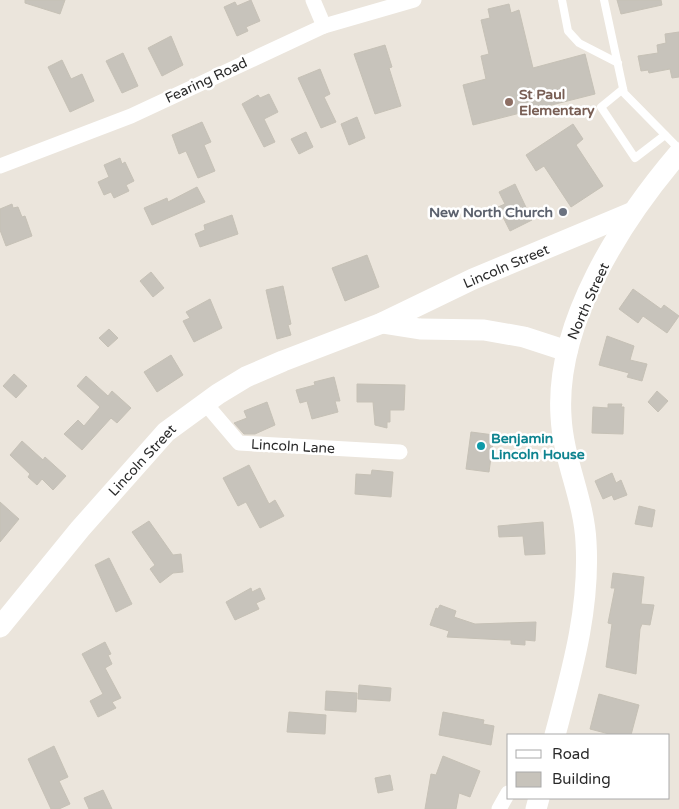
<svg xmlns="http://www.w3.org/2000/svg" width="679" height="809" viewBox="0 0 679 809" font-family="'Varela Round',sans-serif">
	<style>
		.building { fill: #c7c3bb; stroke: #c6c1b6 }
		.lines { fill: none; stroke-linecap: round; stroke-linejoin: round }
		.lane { stroke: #fff; stroke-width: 8 }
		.street { stroke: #fff; stroke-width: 15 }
		.secondary { stroke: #fff; stroke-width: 21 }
		.education-dot { fill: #8d6e63; stroke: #fff; stroke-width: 2 }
		.worship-dot { fill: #6b7280; stroke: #fff; stroke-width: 2 }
		.culture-dot { fill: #0f9aa8; stroke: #fff; stroke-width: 2 }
		.labels { text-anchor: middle; stroke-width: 5; stroke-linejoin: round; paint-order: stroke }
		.street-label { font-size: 14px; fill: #2a2a2a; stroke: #fff }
		.education-label { font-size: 14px; font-weight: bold; fill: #785e54; stroke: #fff; text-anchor: start }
		.worship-label { font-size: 14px; font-weight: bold; fill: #5b616d; stroke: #fff; text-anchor: end }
		.culture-label { font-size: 14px; font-weight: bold; fill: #0d838f; stroke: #fff; text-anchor: start }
	</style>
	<rect width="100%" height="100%" fill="#ebe5dc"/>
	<g class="building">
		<path d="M25,0H65L60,14L25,3Z"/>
		<path d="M251,0L260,21L246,27L248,31L237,36L224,7L235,2L237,6Z"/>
		<path d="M617,0H661L662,5L621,14Z"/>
		<path d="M509,4L511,13L519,10L533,68L585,54L595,94L473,125L463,85L486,79L481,56L489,54L481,20L490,18L488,9Z"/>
		<path d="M679,32V77L672,78L670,69L649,73L648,70L641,71L638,56L658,53L657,45L666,43L665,34Z"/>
		<path d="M171,36L183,65L162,76L148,48Z"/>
		<path d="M385,45L392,67L389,68L401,106L375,114L354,54Z"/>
		<path d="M123,53L138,86L122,93L106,61Z"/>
		<path d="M62,60L71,79L82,74L94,101L70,112L48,67Z"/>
		<path d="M320,69L330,94L324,97L336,122L321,128L298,78Z"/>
		<path d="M269,94L278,112L264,119L275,142L264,147L242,104L258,95L260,98Z"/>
		<path d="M357,117L365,138L349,145L341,124Z"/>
		<path d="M202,122L211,142L204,145L215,171L198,178L186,151L179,154L172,135Z"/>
		<path d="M573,124L583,139L576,145L603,186L571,207L544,166L536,171L526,155Z"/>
		<path d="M306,132L313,147L299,154L291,139Z"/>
		<path d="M120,158L122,164L125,162L134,181L126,185L129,191L114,198L111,192L104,195L98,182L109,177L104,165Z"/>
		<path d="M515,184L532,220L510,231L498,207L505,204L499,192Z"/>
		<path d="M197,187L205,202L152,225L144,208L167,198L168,202Z"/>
		<path d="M12,204L13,208L18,207L22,217L25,216L32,236L6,246L0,230V209Z"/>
		<path d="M232,215L238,234L200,247L195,234L205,230L204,225Z"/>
		<path d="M367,255L379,287L345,301L332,268Z"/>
		<path d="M151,272L164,288L153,297L140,281Z"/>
		<path d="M283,286L291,324L288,325L291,335L277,339L266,290Z"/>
		<path d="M633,289L661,309L664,305L679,316L667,333L643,316L638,323L619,309Z"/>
		<path d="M210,299L222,328L194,342L183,321L190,318L186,312Z"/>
		<path d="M109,329L118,338L108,347L99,338Z"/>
		<path d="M607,336L634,346L630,360L647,364L642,381L627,377L629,373L599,365Z"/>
		<path d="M171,355L183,375L157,392L144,372Z"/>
		<path d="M14,374L27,386L16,398L3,386Z"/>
		<path d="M86,376L108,396L112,391L131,408L117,423L111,418L82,450L64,434L78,420L84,426L100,407L77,386Z"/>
		<path d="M334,377L340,401H335L338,412L312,419L307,401L300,403L296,390L315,385L314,382Z"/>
		<path d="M357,384L405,385L404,410H390V422H387V428L375,425L373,402H357Z"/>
		<path d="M657,391L668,401L658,412L648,402Z"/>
		<path d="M267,402L275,425L255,434H244L234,423L247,418L244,411Z"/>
		<path d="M608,404H622L621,407H624L623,434L592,433L593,407L608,408Z"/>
		<path d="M471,432L494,435L489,472L466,469Z"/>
		<path d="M22,441L43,460L45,457L66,476L53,490L42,479L37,485L28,477L30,474L10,455Z"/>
		<path d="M249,465L269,504L275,500L284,516L260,528L246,502L238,506L223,478Z"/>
		<path d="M372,470L393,472L391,497L355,494L356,474L371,475Z"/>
		<path d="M612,473L616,483L621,480L627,495L614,500L612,495L603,499L595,481Z"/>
		<path d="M0,502L19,519L0,542Z"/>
		<path d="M639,506L655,510L652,527L635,524Z"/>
		<path d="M149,521L173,555L181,554L183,572L173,573L160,583L150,569L155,565L132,532Z"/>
		<path d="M543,522L545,554L525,555L523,536L499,537L498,526Z"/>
		<path d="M109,558L132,604L116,612L95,565Z"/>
		<path d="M613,573L644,577L641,604L654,605L650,625L642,624L640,629L636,674L606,667L612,624L608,623L615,588H611Z"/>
		<path d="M251,588L252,592L260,588L265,599L256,603L259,609L235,620L226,602Z"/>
		<path d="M440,605L456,611L454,617L475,624L536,622L535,641L525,640V645L511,644V640H505L447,637L449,631L430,625L436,608L438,609Z"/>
		<path d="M105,642L111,654L108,655L112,664L105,668L121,698L112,702L116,708L98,717L90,701L103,694L82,654Z"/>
		<path d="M359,685L391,688L390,701L358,699Z"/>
		<path d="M326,691L357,693L356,712L325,710Z"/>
		<path d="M599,694L639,705L631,735H613L590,729Z"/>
		<path d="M289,712L326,715L325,734L287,732Z"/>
		<path d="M443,712L484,720L483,724L494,726L491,745L439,735Z"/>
		<path d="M54,746L68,777L59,781L70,804L59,809H51L28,759Z"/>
		<path d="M443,756L480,771L470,797L459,793L456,809H425L431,774L436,775Z"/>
		<path d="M390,775L393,790L378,793L375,778Z"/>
		<path d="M103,790L112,809H89L84,798Z"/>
	</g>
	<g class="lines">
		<g class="lane">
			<path d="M562,0L568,31L579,43L618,63"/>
			<path d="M604,0L624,93L679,149"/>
			<path d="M623,89L601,107L635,158L665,135"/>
		</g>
		<g class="street">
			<path d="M313,0L324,26"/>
			<path d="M0,166L131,116L324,26L414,0"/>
			<path d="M205,403L239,443L400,452"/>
			<path d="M499,809L508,793"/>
		</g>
		<g class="secondary">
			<path d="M382,323L420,329L484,330L524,337L567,351"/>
			<path d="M0,627L80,529L166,432L218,394L246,377L283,361L382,323L473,279L631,213"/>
			<path d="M555,735C572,671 590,609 586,542C584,499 563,460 561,416C555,323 621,221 679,153"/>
			<path d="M536,809L539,798"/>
		</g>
	</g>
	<circle class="education-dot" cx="509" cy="102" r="5"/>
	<circle class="worship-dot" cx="563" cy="212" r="5"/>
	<circle class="culture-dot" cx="481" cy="446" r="5"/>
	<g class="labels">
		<g class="street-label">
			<text transform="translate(206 80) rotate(-25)" y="5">Fearing Road</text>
			<text transform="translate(506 266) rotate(-23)" y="5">Lincoln Street</text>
			<text transform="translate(588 301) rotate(-66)" y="5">North Street</text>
			<text transform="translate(293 446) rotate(3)" y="5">Lincoln Lane</text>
			<text transform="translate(142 460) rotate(-47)" y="5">Lincoln Street</text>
		</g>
		<g class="education-label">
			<text x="519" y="99">St Paul<tspan x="519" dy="16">Elementary</tspan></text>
		</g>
		<g class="worship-label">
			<text x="553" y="217">New North Church</text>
		</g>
		<g class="culture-label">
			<text x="491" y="443">Benjamin<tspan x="491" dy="16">Lincoln House</tspan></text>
		</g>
	</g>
	<rect x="507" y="734" width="162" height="65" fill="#ffffff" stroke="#aaaaaa"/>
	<rect x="516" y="750" width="25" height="8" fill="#ffffff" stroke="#aaaaaa"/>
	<text x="552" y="759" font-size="15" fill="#2a2a2a">Road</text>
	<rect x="516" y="772" width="25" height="15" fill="#c7c3bb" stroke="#aaaaaa"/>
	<text x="552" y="784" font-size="15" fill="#2a2a2a">Building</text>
</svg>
